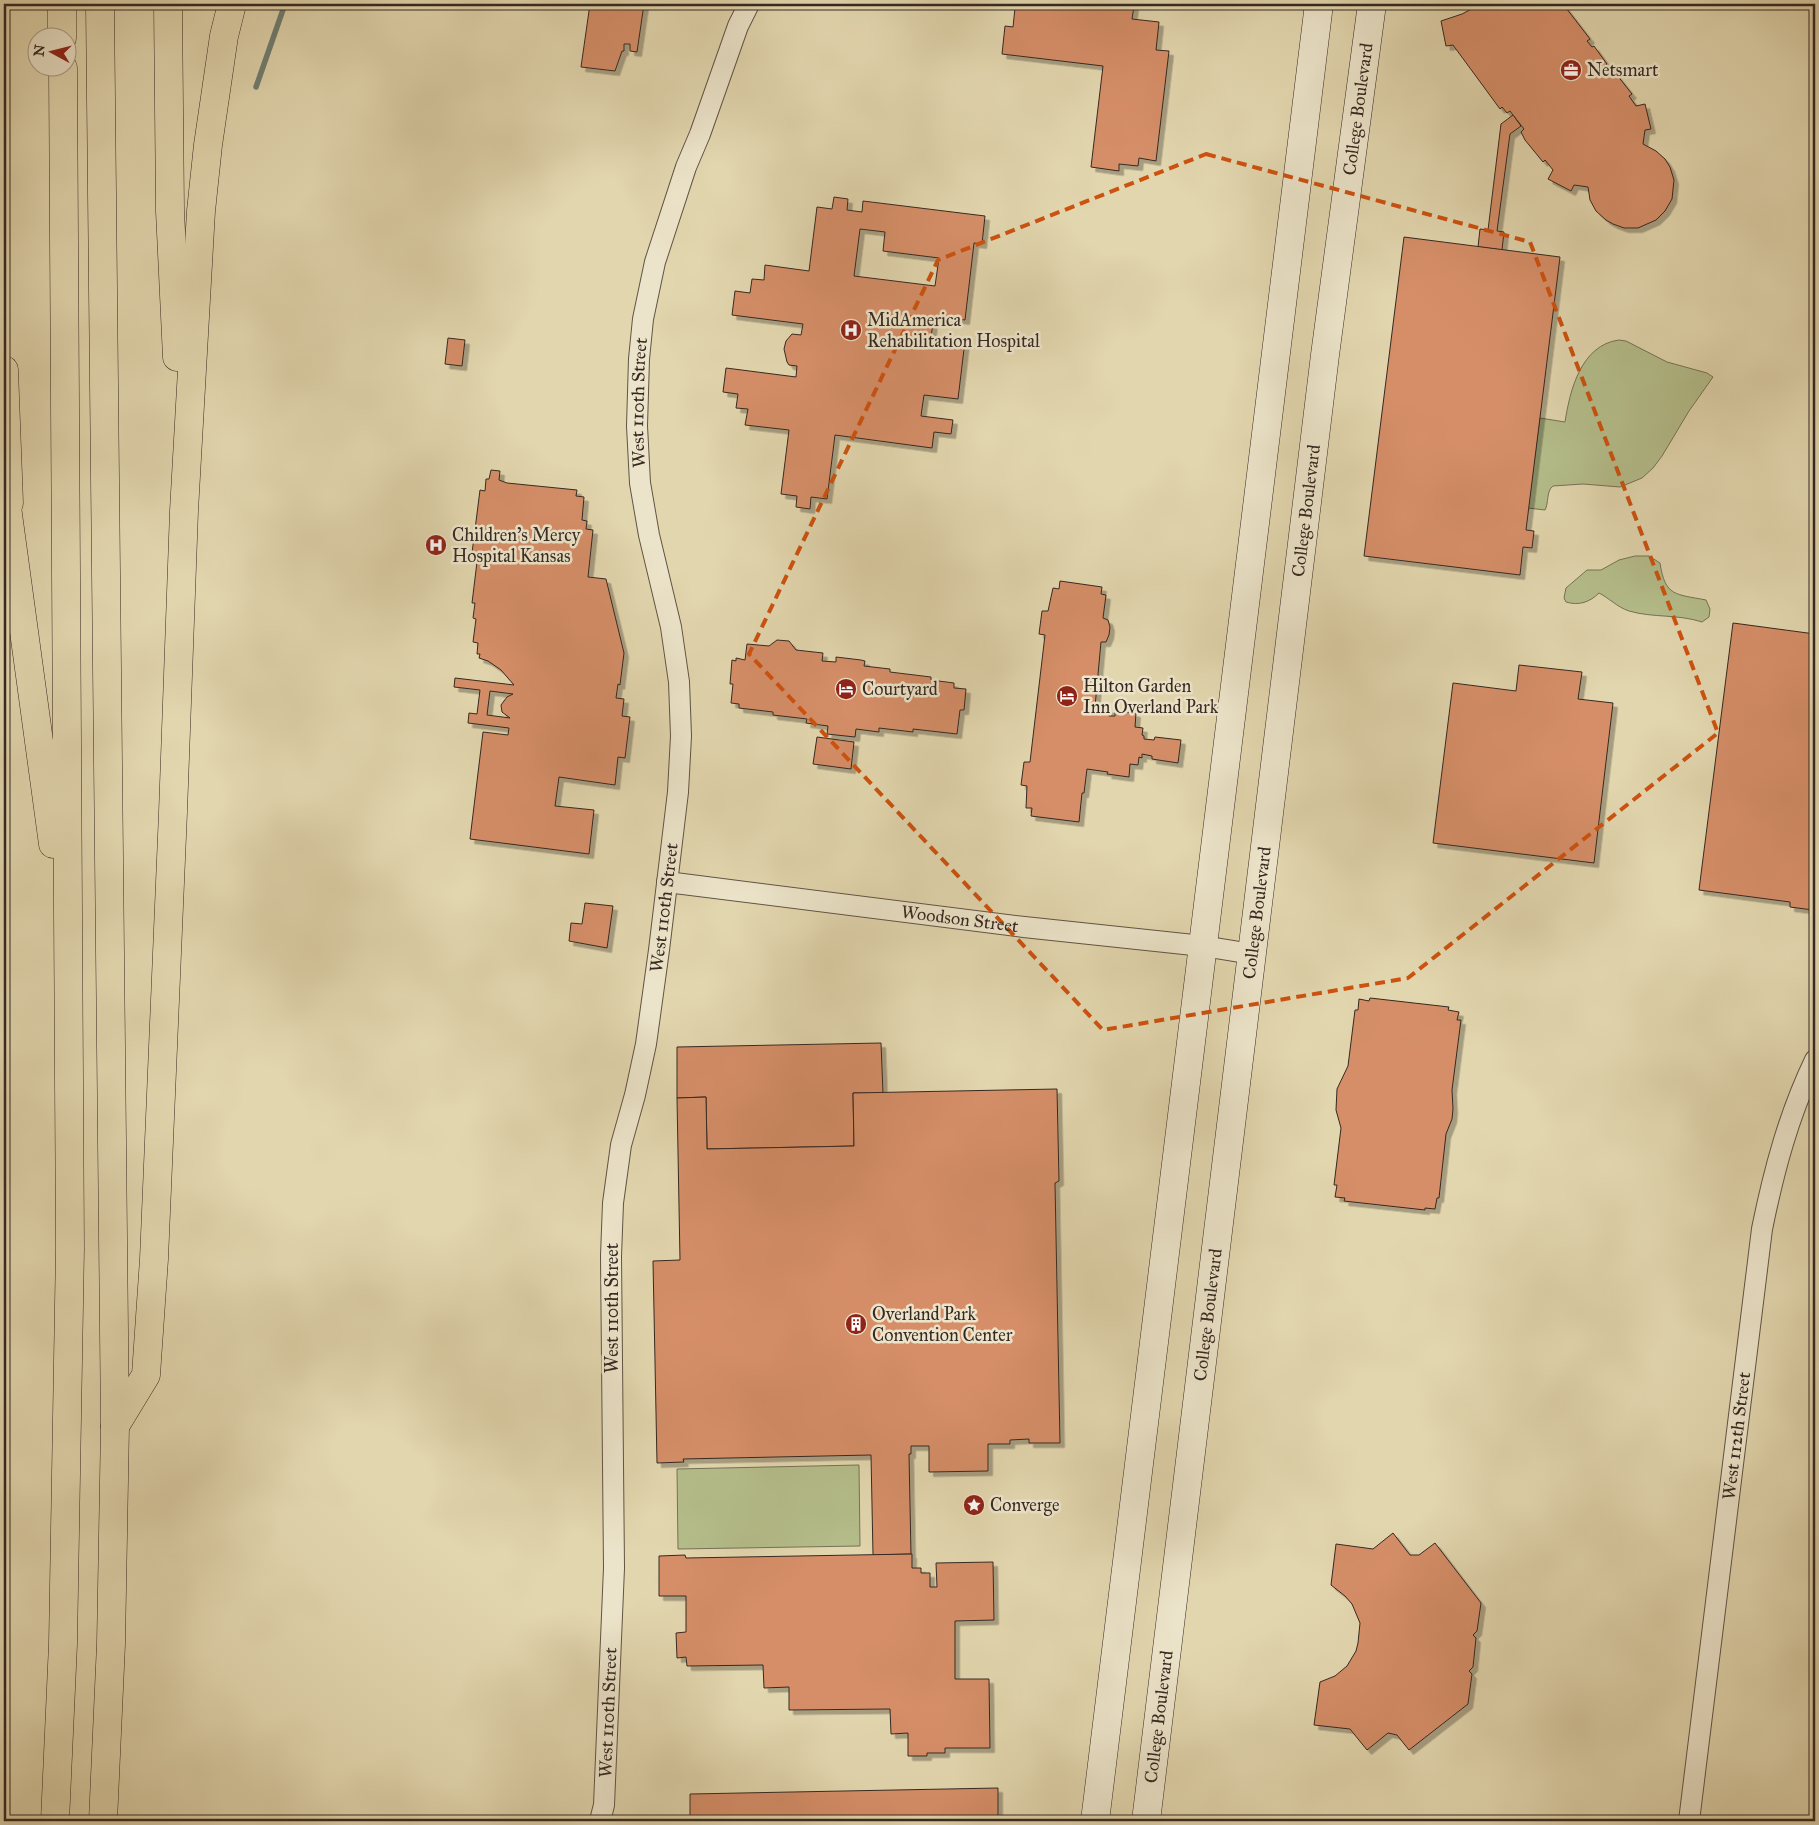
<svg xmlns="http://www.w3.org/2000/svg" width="1819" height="1825" viewBox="0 0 1819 1825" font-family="'IM FELL Great Primer',serif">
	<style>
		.green { fill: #b4bd8a; stroke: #757256 }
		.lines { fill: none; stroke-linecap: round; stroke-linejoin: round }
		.stream { stroke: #6f7f73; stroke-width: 5.5 }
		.building { fill: #d58e67; stroke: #362821; fill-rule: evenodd; filter: url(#shadow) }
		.minor-casing { stroke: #615444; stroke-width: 22 }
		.secondary-casing { stroke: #362821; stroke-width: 29 }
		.motorway-casing { stroke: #362821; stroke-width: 29 }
		.minor { stroke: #ece4ca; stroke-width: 20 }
		.secondary { stroke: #ece4ca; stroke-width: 28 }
		.motorway { stroke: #e2d6ae; stroke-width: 28 }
		.marked { fill: none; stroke: #cd520f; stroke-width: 4; stroke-dasharray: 10 6; stroke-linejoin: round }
		.labels { text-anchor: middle; stroke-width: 5; stroke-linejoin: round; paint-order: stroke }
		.poi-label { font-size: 18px; fill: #362821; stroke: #ece4ca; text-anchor: start }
		.street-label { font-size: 18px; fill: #362821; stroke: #ece4ca }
	</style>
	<defs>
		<filter id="shadow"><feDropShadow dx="4.5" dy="4.5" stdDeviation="0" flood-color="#0004"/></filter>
	</defs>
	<rect width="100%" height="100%" fill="#e2d6ae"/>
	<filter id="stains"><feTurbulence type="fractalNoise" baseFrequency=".004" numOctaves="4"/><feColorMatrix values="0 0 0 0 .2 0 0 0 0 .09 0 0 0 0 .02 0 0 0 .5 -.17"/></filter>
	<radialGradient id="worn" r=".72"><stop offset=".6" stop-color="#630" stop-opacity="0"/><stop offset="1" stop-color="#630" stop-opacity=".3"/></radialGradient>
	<g class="green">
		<path d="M1619,340L1626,341L1667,362L1707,373L1713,377L1689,411L1662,456L1653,468L1642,478L1620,487L1583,484L1553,486C1546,491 1549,503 1545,510L1528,508L1540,418L1565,422C1570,390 1581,345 1619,340Z"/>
		<path d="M1635,556H1649L1660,563C1665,597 1676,594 1706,600L1710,609L1709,617L1702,622C1678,614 1653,618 1629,611C1617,607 1609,598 1599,593C1590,602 1579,606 1566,602L1564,598L1566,588L1587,570H1601L1619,560Z"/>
		<path d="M859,1465L860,1546L678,1549L677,1469Z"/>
	</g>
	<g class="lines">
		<path class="stream" d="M256,87L285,4"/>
	</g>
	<g class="building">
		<path d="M590,4H644L637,52L630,51V44H624V51H622L615,71L581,67Z"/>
		<path d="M1024,4H1118L1134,6L1132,19L1159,22L1156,50L1169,51L1156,161L1139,158L1138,166L1119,164V171L1091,167L1103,66L1002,54L1005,26L1013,27L1015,8L1023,9Z"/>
		<path d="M1481,4H1563L1590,39L1587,41L1592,47L1594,46L1607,64L1606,65L1611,71L1613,70L1632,94L1629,96L1636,106L1645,104L1651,129L1645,130L1643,144L1656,151L1665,159L1670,167L1674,180L1672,199L1665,211L1656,220L1638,228H1624L1613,224L1606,220L1596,211L1590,200L1588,187L1574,185L1571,191L1548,179L1553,170L1545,160L1543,162L1525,140L1521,132L1524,129L1513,115L1510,111L1507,113L1502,107L1500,109L1453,45L1446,46L1441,21L1462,14Z"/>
		<path d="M1513,115L1521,126L1510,134L1497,231L1504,232L1502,250L1478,247L1480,229L1488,230L1501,124Z"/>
		<path d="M834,197L848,199L847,210L862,212L863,201L985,216L982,244L974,243L965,320L934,316L931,337L965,341L958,399L924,395L921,416L953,420L951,434L934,432L932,448L835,435L827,499L811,497L810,509L796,507L797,496L781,494L789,430L745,425L748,409L736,408L738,394L723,392L726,368L796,377L797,366L789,365L787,362L784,349L786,341L792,334L801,335L803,324L732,315L735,291L750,293L752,279L764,280L765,265L809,271L817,207L832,209ZM860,229L885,232L883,251L939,258L935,286L854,276Z"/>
		<path d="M1404,237L1560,257L1526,530L1534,531L1532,548L1523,547L1520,575L1364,556Z"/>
		<path d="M448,338L465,340L462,366L445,364Z"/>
		<path d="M491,470L500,471L499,480L507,483L577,490L576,496L584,497L582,520L587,521L586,529L593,530L588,577L606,579L624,653L620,685L618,684L616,698L624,699L622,716L630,717L625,758L618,757L615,785L559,777L555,806L594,810L589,854L470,839L483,732L508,735L509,728L468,723L469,713L477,714L480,690L454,687L455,678L514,685L501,670L488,661L479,658L480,654H477L478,643L473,642L476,619L473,618L475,603H472L477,562H480L481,554L472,553L480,490L485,491L486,479H489ZM490,691L513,694L507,697L501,705L502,712L510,718L487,715Z"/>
		<path d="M1060,581L1102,587L1101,594L1106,595L1103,618L1108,620L1110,627L1109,635L1106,642H1101L1095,707L1110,709L1109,716H1115V711L1136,713L1135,727L1143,728L1142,735L1144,736V739L1154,740L1155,737L1181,740L1178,763L1152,759V756L1142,754V758L1139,757L1138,765L1130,764L1129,777L1107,774L1108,772L1087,769L1084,793H1082L1079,822L1031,816L1032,808H1026L1027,786L1021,785L1024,762H1030L1045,635L1039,634L1042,611H1048L1053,588L1059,589Z"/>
		<path d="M1733,623L1815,634V904H1813V910L1790,907V902L1699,890Z"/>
		<path d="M777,640L789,641L796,650L823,653L822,661L836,662V657L861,660L865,661L864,666L890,669V672L931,677V680L954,683V688L966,689L964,710H960L957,734L913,729V732L879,728V732L856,729L855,737L827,734L828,726L806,723L807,719L773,715V712L739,708V704L731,703L733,684H730L732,660L736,661V658L745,660L747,644L769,646Z"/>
		<path d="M1519,665L1582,672L1578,699L1613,703L1594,863L1433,843L1453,683L1516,691Z"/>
		<path d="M817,737L854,742L851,769L813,764Z"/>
		<path d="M585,903L613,906L607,948L569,941L571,923L582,924Z"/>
		<path d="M1370,998L1449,1007L1448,1010L1459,1012L1457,1020H1461L1452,1090L1453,1109L1452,1119L1446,1134L1439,1198H1437L1435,1209L1425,1208V1210L1344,1201L1345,1198L1335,1197L1337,1185H1334L1341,1128L1336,1110L1337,1089L1348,1066L1355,1010H1358L1359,999L1369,1001Z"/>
		<path d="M881,1043L883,1093H853L854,1146L707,1149L706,1097L677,1098V1047Z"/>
		<path d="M1057,1089L1059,1181L1055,1183L1060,1443H1029V1439L1010,1440V1444H988V1471L929,1472V1446H911V1454H909L911,1554L873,1555L871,1455L683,1459L684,1462L657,1463L653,1261L680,1260L677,1098L706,1097L707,1149L854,1146L853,1093Z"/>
		<path d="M1393,1533L1410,1555H1419L1435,1543L1481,1603L1477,1631L1473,1635L1476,1638L1473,1667L1469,1671L1472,1674L1468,1704L1409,1750L1397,1735L1388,1733L1367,1750L1350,1729L1314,1725L1320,1682L1335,1676L1347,1666L1356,1651L1358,1643L1360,1623L1352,1604L1345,1596L1331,1585L1336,1544L1373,1549Z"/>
		<path d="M912,1554V1568H921V1573H930V1587H937L936,1563L993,1562L994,1620L955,1621V1679H989L990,1748H945V1753H927V1756H908V1733L891,1734L890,1709L789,1710V1687L764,1688L763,1665L687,1666L686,1657L677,1658L676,1633L686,1632V1596H659V1556L685,1555L686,1558Z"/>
		<path d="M998,1788V1821H690V1794Z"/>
	</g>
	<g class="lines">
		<g class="minor-casing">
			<g id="minor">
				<path id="s1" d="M667,882L1024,927L1203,946L1252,954"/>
				<path id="s2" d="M600,1821L604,1805L614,1568L611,1256L613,1203L621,1145L635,1095L646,1044L659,950L678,792L681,736L679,682L671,627L649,535L640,483L637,426L639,359L643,319L655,262L686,167L700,134L738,26L749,4"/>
				<path id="s3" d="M1689,1821L1762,1229C1774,1170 1789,1114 1815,1060"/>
			</g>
		</g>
		<g class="secondary-casing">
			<g id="secondary">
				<path d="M1095,1821L1319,4"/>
				<path id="s4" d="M1146,1821L1325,355L1372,4"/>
			</g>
		</g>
		<g class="motorway-casing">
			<g id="motorway">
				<path d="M62,4V38"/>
				<path d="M100,4L115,1426L111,1644L103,1821"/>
				<path d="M168,4L170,211L177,357"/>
				<path d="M4,370L9,503"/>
				<path d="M4,485L53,844"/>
				<path d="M115,1426L146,1375L154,1259L173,812L184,511L201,211L208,145L224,36L232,4"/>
				<path d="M55,1821L63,1644L70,1248L63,68"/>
			</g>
		</g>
		<use href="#minor" class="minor"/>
		<use href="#secondary" class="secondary"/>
		<use href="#motorway" class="motorway"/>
	</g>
	<path class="marked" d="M1206,154L1530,242L1718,733L1408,978L1103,1030L749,654L938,260Z"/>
	<defs>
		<g id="office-disc" transform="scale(1.125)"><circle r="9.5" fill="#8f2418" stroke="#ece4ca"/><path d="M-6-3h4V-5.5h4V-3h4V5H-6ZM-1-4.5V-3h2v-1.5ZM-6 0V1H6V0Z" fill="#fff"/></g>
		<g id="hospital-disc" transform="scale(1.125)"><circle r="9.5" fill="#8f2418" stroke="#ece4ca"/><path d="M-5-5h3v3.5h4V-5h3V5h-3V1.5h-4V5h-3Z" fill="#fff"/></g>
		<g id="hotel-disc" transform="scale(1.125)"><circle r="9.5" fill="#8f2418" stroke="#ece4ca"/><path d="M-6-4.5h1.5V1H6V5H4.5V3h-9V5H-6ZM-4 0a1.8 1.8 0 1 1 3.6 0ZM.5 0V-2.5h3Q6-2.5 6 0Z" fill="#fff"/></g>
		<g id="building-disc" transform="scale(1.125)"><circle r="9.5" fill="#8f2418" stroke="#ece4ca"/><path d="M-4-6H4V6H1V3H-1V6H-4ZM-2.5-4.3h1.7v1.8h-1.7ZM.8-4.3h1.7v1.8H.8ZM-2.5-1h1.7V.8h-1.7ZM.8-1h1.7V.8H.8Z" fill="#fff"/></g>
		<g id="sight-disc" transform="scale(1.125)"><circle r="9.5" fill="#8f2418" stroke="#ece4ca"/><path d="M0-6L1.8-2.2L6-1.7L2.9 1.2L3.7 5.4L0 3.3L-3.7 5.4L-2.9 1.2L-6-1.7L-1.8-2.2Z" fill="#fff"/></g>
	</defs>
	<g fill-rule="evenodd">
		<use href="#office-disc" x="1571" y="70"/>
		<use href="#hospital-disc" x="851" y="330"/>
		<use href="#hospital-disc" x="436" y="545"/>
		<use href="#hotel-disc" x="846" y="689"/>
		<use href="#hotel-disc" x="1067" y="696"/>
		<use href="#building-disc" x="856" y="1324"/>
		<use href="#sight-disc" x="974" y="1505"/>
	</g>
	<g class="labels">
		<g class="poi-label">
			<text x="1587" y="76">Netsmart</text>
			<text x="867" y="326">MidAmerica<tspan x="867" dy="21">Rehabilitation Hospital</tspan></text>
			<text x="452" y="541">Children's Mercy<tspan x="452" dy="21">Hospital Kansas</tspan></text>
			<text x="1083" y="692">Hilton Garden<tspan x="1083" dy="21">Inn Overland Park</tspan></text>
			<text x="862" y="695">Courtyard</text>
			<text x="872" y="1320">Overland Park<tspan x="872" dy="21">Convention Center</tspan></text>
			<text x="990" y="1511">Converge</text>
		</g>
		<g class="street-label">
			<text dy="6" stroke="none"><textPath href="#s4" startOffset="1725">College Boulevard</textPath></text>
			<text dy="6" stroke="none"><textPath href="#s2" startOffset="1429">West 110th Street</textPath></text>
			<text dy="6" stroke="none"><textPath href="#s4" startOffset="1320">College Boulevard</textPath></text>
			<text dy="6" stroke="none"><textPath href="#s2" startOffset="919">West 110th Street</textPath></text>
			<text dy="6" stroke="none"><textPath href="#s4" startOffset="915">College Boulevard</textPath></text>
			<text dy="6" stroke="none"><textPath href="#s1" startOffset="295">Woodson Street</textPath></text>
			<text transform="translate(612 1308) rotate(-90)" y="6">West 110th Street</text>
			<text dy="6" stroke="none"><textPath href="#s4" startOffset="510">College Boulevard</textPath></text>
			<text dy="6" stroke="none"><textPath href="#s3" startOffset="388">West 112th Street</textPath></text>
			<text dy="6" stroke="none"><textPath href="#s2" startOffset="109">West 110th Street</textPath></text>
			<text dy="6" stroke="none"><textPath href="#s4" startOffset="105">College Boulevard</textPath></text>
		</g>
	</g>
	<rect width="1819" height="1825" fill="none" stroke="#e2d6ae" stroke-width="20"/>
	<rect x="5" y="5" width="1809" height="1815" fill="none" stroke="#362821" stroke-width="2.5"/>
	<rect x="10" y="10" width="1799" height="1805" fill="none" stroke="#362821"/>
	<g transform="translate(52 52) rotate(277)"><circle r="24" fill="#ece4ca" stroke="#a39986"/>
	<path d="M0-4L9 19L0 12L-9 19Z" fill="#8f2418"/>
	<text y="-8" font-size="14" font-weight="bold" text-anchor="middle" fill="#362821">N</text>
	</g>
	<rect width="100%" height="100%" filter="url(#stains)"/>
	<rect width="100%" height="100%" fill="url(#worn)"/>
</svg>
